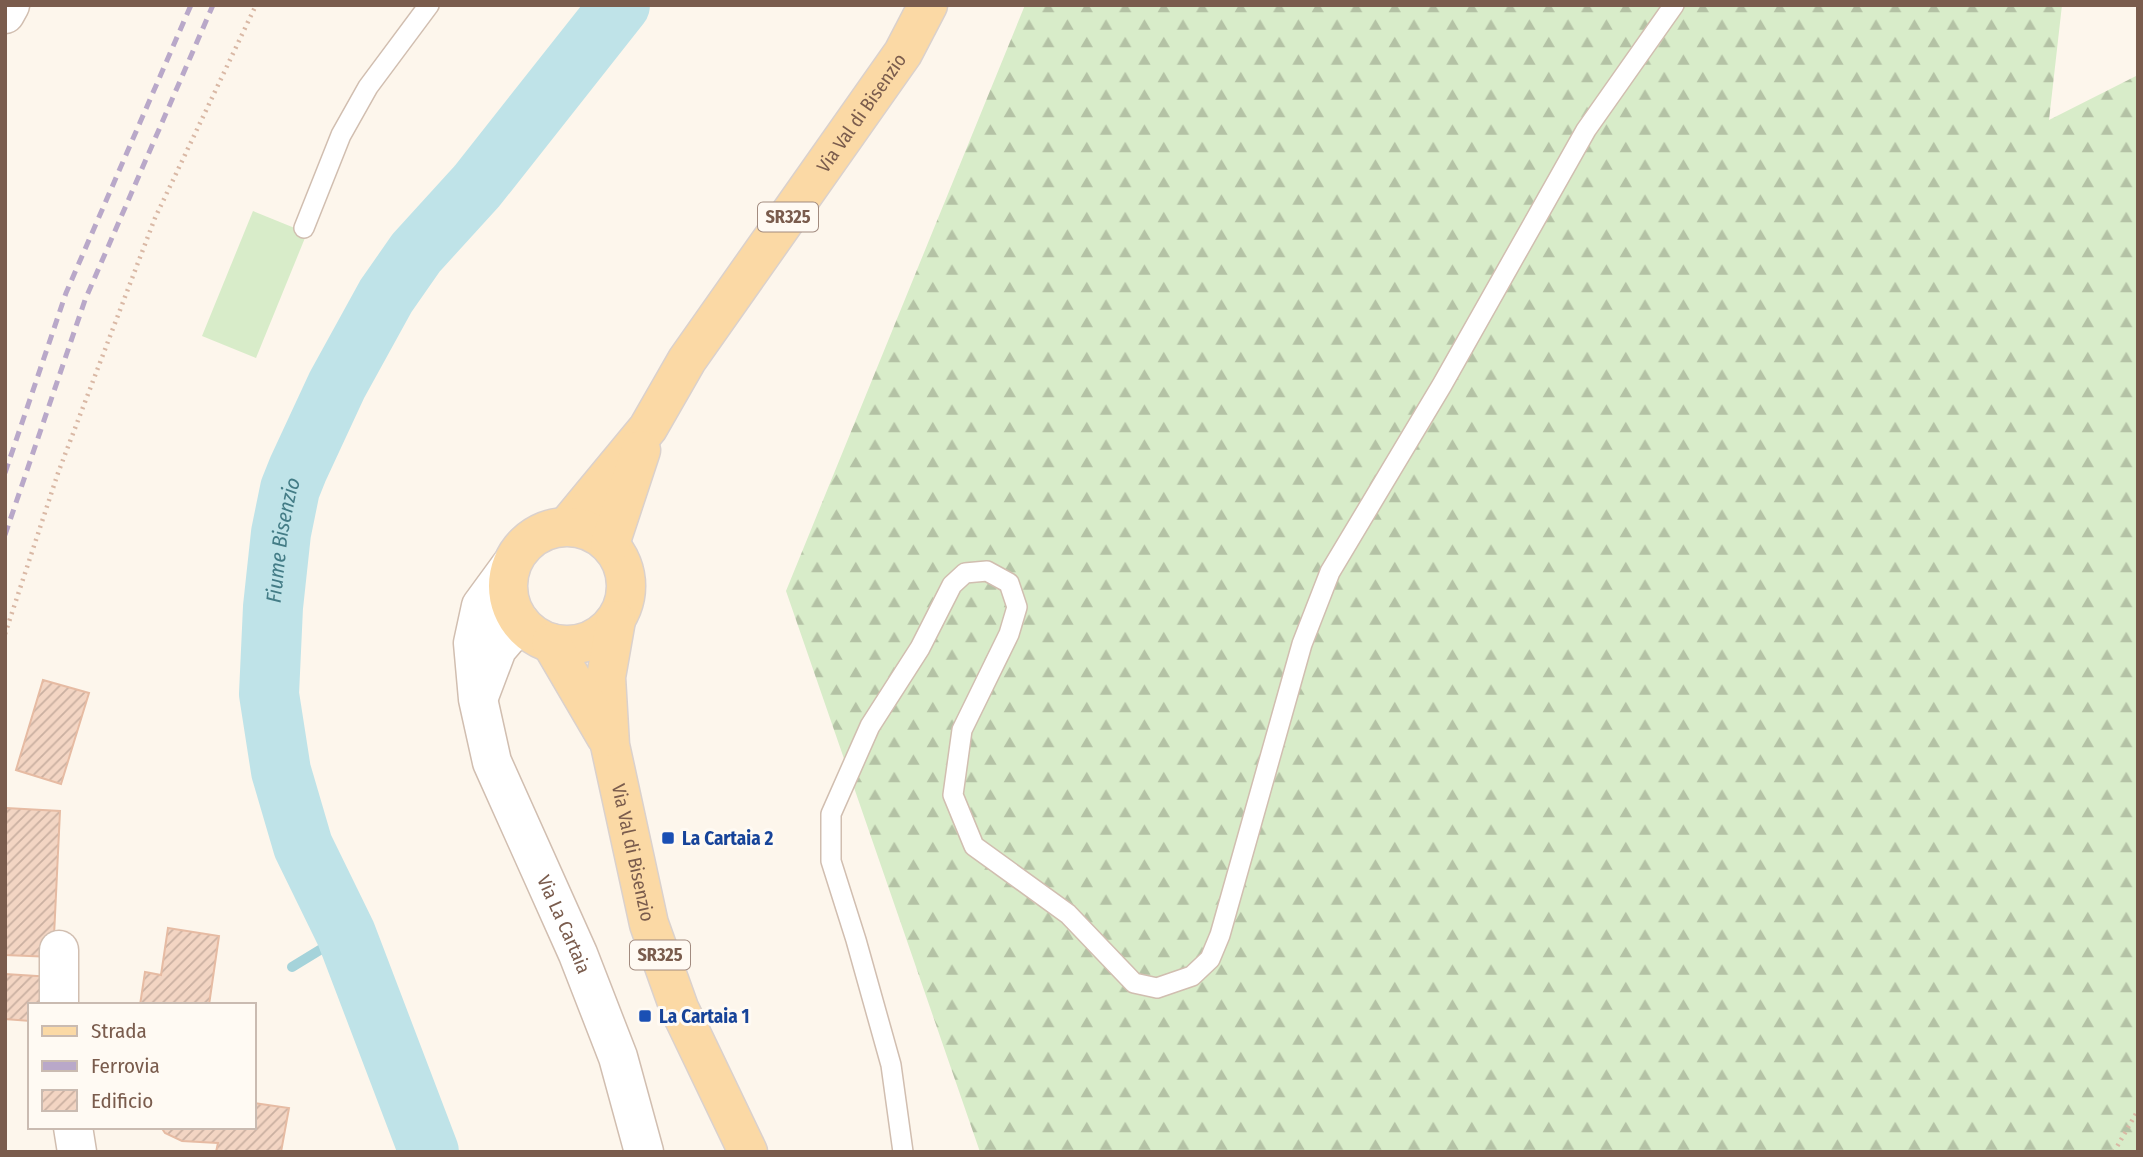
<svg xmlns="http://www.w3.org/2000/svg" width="2143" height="1157" viewBox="0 0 2143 1157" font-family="'Fira Sans Condensed',sans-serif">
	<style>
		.forest { fill: url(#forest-firs) }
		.pitch { fill: #d8ecc9 }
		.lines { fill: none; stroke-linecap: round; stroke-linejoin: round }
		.stream { stroke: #a5d3da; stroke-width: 10 }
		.river { stroke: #bfe3e8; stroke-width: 60 }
		.building { fill: url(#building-hatch); stroke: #e6bba3; stroke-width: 2 }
		.lane-casing { stroke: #d1beb0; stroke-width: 22 }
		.street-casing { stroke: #d1beb0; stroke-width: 41 }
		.primary-casing { stroke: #dad1cd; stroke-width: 41 }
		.path { stroke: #d9b8a5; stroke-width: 4.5; stroke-dasharray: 2 5; stroke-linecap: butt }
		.lane { stroke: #fff; stroke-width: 19 }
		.street { stroke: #fff; stroke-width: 38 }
		.primary { stroke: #fbd9a5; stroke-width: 38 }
		.rail { stroke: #b9a8c9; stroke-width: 5; stroke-dasharray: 10 7; stroke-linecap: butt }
		.transit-dot { fill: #1a4fb4; stroke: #fffaf3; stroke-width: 2.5 }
		.labels { text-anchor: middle; stroke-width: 6; stroke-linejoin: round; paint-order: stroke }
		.shield { fill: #fffaf3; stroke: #a28b7f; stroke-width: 2 }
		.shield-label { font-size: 18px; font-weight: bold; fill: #7a5c4d }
		.street-label { font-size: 19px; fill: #7a5c4d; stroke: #fffaf3 }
		.transit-label { font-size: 19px; font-weight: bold; fill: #164399; stroke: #fffaf3; text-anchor: start }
		.water-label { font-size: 21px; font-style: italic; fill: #437c86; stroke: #fffaf3 }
	</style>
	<defs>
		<pattern id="forest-firs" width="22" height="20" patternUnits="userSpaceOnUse" patternTransform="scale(1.75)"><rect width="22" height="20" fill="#d8ecc9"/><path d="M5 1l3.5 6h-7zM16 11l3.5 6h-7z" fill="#b4c2a5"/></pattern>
		<pattern id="building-hatch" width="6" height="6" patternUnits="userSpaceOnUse" patternTransform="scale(1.75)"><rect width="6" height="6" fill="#f3d5c3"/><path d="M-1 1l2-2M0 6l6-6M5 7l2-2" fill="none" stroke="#cab0a1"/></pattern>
	</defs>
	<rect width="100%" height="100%" fill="#fdf6ec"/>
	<path class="forest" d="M1025,5H2062L2049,120L2138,75V1152H980L786,591Z"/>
	<path class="pitch" d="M253,211L307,233L256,358L202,336Z"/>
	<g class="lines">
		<path class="stream" d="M292,967L346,934"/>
		<path class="river" id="s1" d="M429,1152L346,934L303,846L281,771L269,694L273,607L281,533L290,489L298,469L337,385L386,296L416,253L477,186L620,5"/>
	</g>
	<g class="building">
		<path d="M43,680L89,693L61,784L16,770Z"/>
		<path d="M6,808L60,811L53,957L5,955Z"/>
		<path d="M168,928L219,936L209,1005H140L145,972L161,975Z"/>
		<path d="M5,974L52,977L51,1005H30V1021L5,1019Z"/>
		<path d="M254,1103L289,1108L281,1152H216L218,1143L182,1141L165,1133L161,1127H254Z"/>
	</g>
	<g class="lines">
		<g class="lane-casing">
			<g id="lane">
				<path d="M304,228L341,135L368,87L429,5"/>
				<path d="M903,1152L891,1065L856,940L831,861V814L870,726L920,648L952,585L965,573L987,571L1009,583L1017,607L1009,634L962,730L953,795L974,846L1068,914L1134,983L1157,988L1192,976L1210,959L1220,935L1302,644L1330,572L1442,385L1586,130L1674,5"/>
			</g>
		</g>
		<g class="street-casing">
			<g id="street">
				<path d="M5,14L10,5"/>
				<path id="s2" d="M511,565L481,606L473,643L478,699L492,762L578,954L618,1057L644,1152"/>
				<path d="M480,694L497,649L520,622"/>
				<path d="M59,950V1005"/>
				<path d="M73,1127L77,1152"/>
			</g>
		</g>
		<g class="primary-casing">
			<g id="primary">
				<path id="s3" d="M567,526L648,428L687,360L903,53L928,5"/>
				<circle cx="567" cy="586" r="59"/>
				<path d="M610,544L641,450"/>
				<path id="s4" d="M616,620L606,677L610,745L649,924L679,1008L748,1152"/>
				<path d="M551,643L606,737"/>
			</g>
		</g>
		<g class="path">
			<path d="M5,634L58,473L155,218L256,5"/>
			<path d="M2114,1152L2138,1110"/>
		</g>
		<use href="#lane" class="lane"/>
		<use href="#street" class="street"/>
		<use href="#primary" class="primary"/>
		<g class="rail">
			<path d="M5,473L66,293L191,5"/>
			<path d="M5,535L85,300L213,5"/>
		</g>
	</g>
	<g class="transit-dot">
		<rect x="661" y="831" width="14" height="14" rx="3.5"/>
		<rect x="638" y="1009" width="14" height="14" rx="3.5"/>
	</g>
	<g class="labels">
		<g class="shield">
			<rect x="758" y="202.5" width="60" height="29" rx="5"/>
			<rect x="630" y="940.5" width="60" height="29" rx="5"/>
		</g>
		<g class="shield-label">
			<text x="788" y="223">SR325</text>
			<text x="660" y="961">SR325</text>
		</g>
		<g class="street-label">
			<text dy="7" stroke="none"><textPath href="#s3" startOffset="508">Via Val di Bisenzio</textPath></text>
			<text dy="7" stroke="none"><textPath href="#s4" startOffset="236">Via Val di Bisenzio</textPath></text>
			<text dy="7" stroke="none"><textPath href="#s2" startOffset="387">Via La Cartaia</textPath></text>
		</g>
		<g class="transit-label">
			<text x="682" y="845">La Cartaia 2</text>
			<text x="659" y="1023">La Cartaia 1</text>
		</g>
		<g class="water-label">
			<text dy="7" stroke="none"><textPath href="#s1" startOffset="642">Fiume Bisenzio</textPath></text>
		</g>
	</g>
	<rect width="2143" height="1157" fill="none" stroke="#7a5c4d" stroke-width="14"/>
	<rect x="28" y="1003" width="228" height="126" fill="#fffaf3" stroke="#cabbb1" stroke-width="2"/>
	<rect x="42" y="1026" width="35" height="10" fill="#fbd9a5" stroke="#cabbb1" stroke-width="2"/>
	<text x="91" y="1038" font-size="21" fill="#7a5c4d">Strada</text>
	<rect x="42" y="1061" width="35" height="10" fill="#b9a8c9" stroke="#cabbb1" stroke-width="2"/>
	<text x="91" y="1073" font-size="21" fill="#7a5c4d">Ferrovia</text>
	<rect x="42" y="1090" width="35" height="21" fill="url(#building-hatch)" stroke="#cabbb1" stroke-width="2"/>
	<text x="91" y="1108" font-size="21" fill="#7a5c4d">Edificio</text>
</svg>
